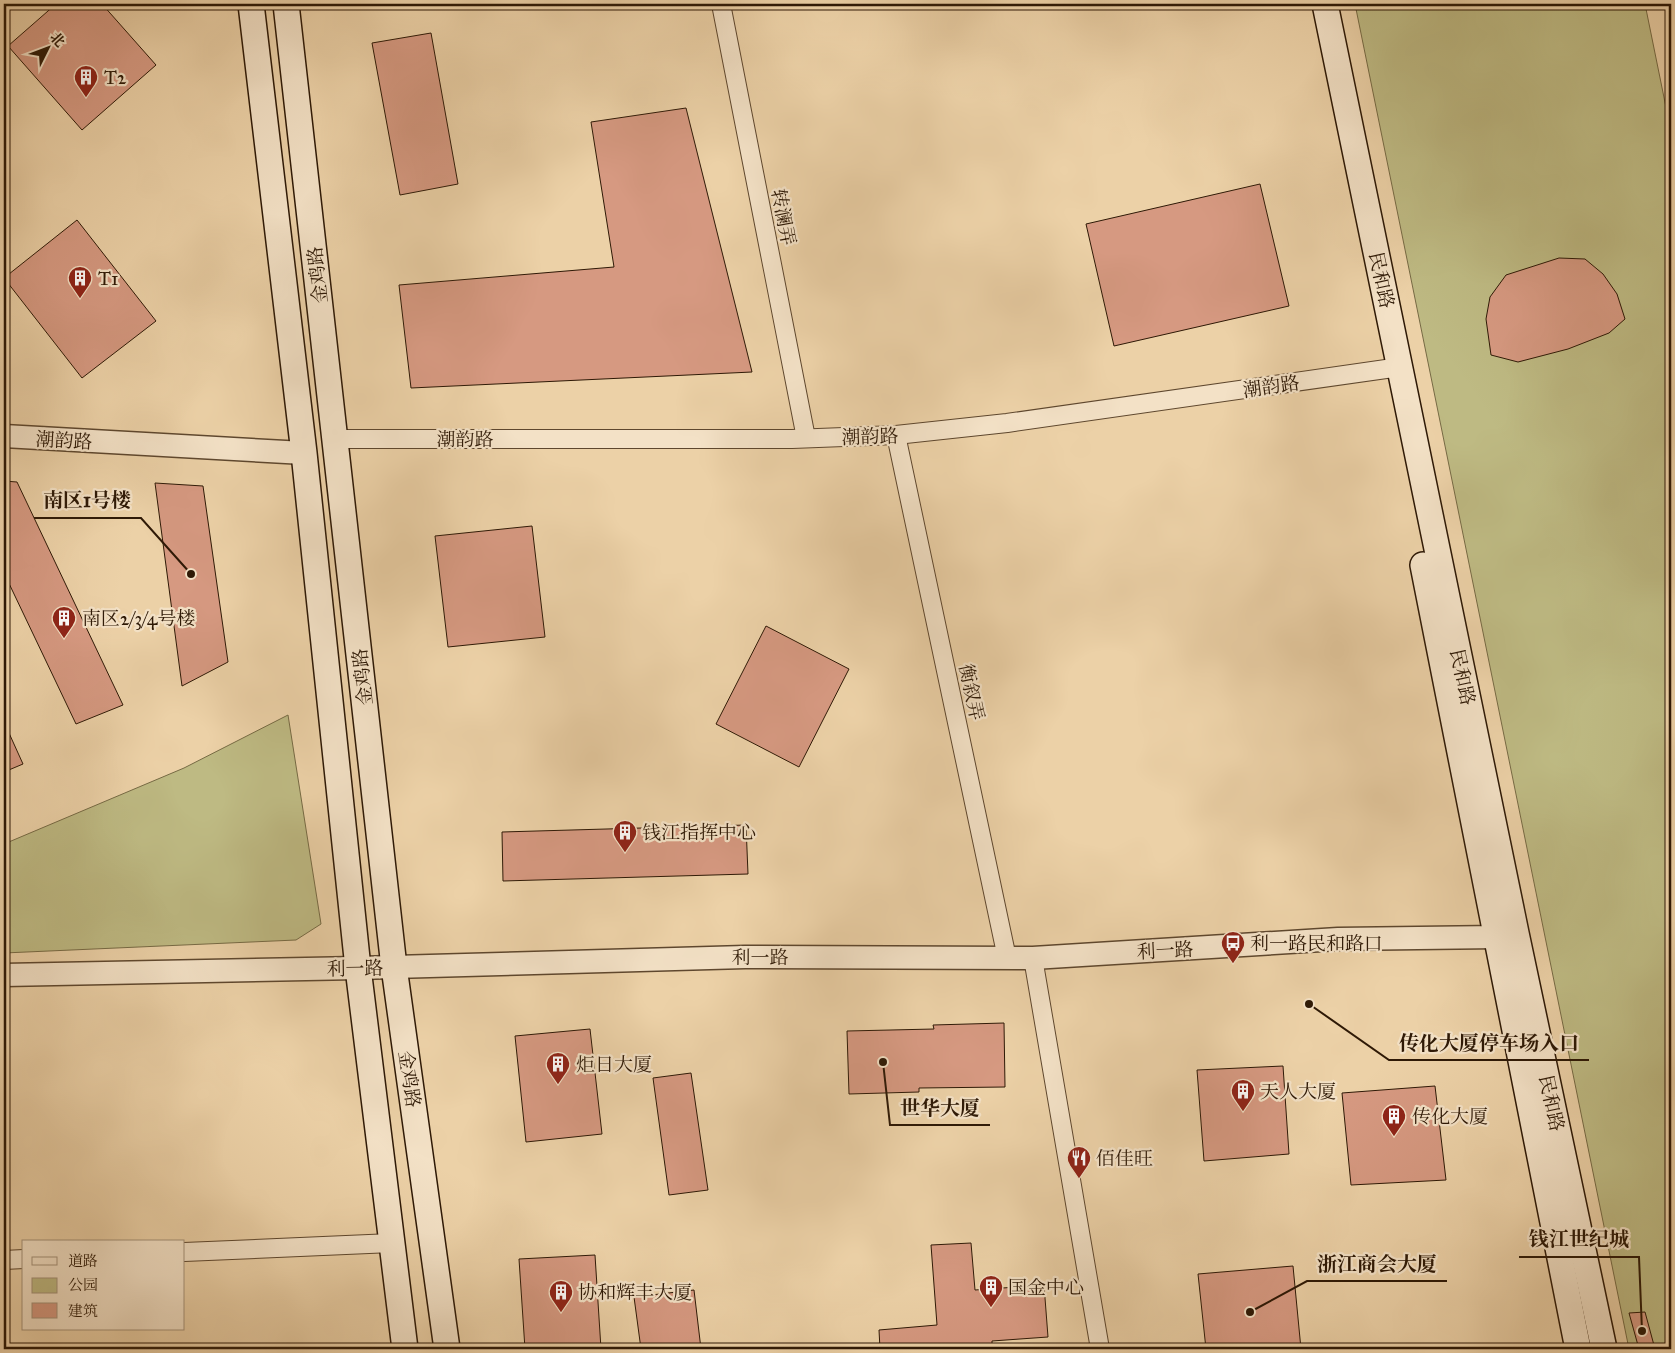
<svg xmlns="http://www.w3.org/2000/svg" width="1675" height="1353" viewBox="0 0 1675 1353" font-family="'IM FELL Great Primer','Noto Serif SC',serif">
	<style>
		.green { fill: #beba83; stroke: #766a44 }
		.building { fill: #d69981; stroke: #2e1906 }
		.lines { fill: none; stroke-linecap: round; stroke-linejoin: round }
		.minor-casing { stroke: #5e472e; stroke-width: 20 }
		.tertiary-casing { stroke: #5e472e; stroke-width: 25 }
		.secondary-casing { stroke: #2e1906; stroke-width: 28 }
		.minor { stroke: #f3e1c6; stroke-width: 18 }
		.tertiary { stroke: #f3e1c6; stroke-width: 22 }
		.secondary { stroke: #f3e1c6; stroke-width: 25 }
		.labels { text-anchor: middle; stroke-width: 4.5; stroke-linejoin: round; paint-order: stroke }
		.poi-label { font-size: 19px; fill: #2e1906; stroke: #f3e1c6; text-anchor: start }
		.street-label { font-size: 19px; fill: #2e1906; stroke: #f3e1c6 }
		.leader { fill: none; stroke: #2e1906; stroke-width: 2 }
		.callout-dot { fill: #2e1906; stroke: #f3e1c6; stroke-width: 2 }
		.callout-label { font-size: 20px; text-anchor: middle; font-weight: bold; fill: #2e1906; stroke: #f3e1c6; stroke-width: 4.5; stroke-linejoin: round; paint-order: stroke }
	</style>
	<rect width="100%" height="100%" fill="#ecd1a7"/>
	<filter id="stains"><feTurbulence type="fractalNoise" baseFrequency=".004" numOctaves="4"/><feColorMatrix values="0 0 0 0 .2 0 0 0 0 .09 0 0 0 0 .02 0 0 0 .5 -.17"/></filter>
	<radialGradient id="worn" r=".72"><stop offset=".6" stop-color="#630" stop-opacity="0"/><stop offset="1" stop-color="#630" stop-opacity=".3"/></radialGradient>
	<g class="green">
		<path d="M1355,4H1645L1671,132V1349H1629Z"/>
		<path d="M288,715L321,924L296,940L4,953V844L184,768Z"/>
	</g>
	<g class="building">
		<path d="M56,4H102L156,65L82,130L8,46Z"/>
		<path d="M431,33L458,184L400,195L372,43Z"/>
		<path d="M686,108L752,372L411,388L399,285L614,267L591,122Z"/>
		<path d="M1260,184L1289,306L1114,346L1086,224Z"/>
		<path d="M77,220L156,321L82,378L4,278Z"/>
		<path d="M1559,258L1585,259L1603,274L1617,294L1625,319L1609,333L1568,349L1518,362L1491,355L1486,319L1490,297L1506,275Z"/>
		<path d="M4,481L17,482L123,705L76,724L4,573Z"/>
		<path d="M155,483L203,486L228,662L182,686Z"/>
		<path d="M532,526L545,637L448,647L435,536Z"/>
		<path d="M766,626L849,669L799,767L716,724Z"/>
		<path d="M4,722L23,764L4,772Z"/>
		<path d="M746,825L748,874L503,881L502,832Z"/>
		<path d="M1004,1023L1005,1087L919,1088V1092L849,1094L847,1031L934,1029L933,1025Z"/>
		<path d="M590,1029L602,1134L526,1142L515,1036Z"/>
		<path d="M1283,1066L1289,1154L1204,1161L1197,1070Z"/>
		<path d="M691,1073L708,1190L669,1195L653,1078Z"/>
		<path d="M1435,1086L1446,1180L1351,1185L1342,1093Z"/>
		<path d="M971,1243L975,1290L1044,1285L1048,1337L992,1341V1349H880L879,1330L937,1325L931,1245Z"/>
		<path d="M595,1255L601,1349H525L519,1259Z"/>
		<path d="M1293,1266L1301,1349H1206L1198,1274Z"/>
		<path d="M694,1290L701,1349H641L634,1297Z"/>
		<path d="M1645,1312L1655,1349H1639L1629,1313Z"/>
	</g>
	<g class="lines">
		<g class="minor-casing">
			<g id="minor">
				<path d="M721,4L806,438"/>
				<path d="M896,435L1007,958"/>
				<path d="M335,439H792L896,435L1007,423L1400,367"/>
				<path d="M1033,958L1100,1349"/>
				<path d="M184,1252L392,1243"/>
				<path d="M4,1260L24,1259"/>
			</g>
		</g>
		<g class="tertiary-casing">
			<g id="tertiary">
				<path d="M4,436L304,453"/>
				<path d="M4,975L358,968L745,957L1033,958L1338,939L1498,937L1514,934"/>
			</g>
		</g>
		<g class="secondary-casing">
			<g id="secondary">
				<path d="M251,4L304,453L358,968L405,1349"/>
				<path d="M286,4L394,967L447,1349"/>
				<path d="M1325,4L1516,933L1604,1349"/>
				<path d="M1423,565L1578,1349"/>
			</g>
		</g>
		<use href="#minor" class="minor"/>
		<use href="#tertiary" class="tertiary"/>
		<use href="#secondary" class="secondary"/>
	</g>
	<defs>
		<g id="building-pin" transform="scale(1.25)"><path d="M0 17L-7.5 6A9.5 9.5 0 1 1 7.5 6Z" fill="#8f2418" stroke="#f3e1c6"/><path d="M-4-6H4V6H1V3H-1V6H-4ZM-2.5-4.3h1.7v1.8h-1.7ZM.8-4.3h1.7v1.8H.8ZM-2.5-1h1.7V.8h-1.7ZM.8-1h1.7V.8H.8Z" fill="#fff"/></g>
		<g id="bus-pin" transform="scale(1.25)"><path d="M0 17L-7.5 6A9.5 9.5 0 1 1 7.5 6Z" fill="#8f2418" stroke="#f3e1c6"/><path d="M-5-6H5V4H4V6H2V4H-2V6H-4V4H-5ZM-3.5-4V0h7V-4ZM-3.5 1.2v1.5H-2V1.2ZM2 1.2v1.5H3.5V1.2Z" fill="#fff"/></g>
		<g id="restaurant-pin" transform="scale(1.25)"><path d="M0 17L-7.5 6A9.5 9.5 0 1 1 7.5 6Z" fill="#8f2418" stroke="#f3e1c6"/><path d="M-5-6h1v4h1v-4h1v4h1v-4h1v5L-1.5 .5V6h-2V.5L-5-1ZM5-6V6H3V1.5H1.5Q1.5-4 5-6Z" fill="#fff"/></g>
	</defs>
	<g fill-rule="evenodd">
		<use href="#building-pin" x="86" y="77"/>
		<use href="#building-pin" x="80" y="278"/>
		<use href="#building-pin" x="64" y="618"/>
		<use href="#building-pin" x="625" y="832"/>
		<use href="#bus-pin" x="1233" y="943"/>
		<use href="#building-pin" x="558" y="1064"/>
		<use href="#building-pin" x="1243" y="1091"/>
		<use href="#building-pin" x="1394" y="1116"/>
		<use href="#restaurant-pin" x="1079" y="1158"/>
		<use href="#building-pin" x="991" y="1287"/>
		<use href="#building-pin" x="561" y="1292"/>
	</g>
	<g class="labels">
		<g class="poi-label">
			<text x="104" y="84">T2</text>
			<text x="98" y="285">T1</text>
			<text x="82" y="625">南区2/3/4号楼</text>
			<text x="642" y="839">钱江指挥中心</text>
			<text x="1250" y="950">利一路民和路口</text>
			<text x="576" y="1071">炬日大厦</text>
			<text x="1260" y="1098">天人大厦</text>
			<text x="1412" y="1123">传化大厦</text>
			<text x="1096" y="1165">佰佳旺</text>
			<text x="1008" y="1294">国金中心</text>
			<text x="578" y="1299">协和辉丰大厦</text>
		</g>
		<g class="street-label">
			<text transform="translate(784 217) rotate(79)" y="7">转澜弄</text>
			<text transform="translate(317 275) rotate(-96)" y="7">金鸡路</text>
			<text transform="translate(1382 280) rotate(78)" y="7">民和路</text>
			<text transform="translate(1271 386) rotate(-8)" y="7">潮韵路</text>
			<text transform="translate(870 436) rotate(-2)" y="7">潮韵路</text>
			<text x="465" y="446">潮韵路</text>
			<text transform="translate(64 440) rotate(3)" y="7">潮韵路</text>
			<text transform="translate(362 677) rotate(-96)" y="7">金鸡路</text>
			<text transform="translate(1463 677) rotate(78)" y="7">民和路</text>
			<text transform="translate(972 692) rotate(78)" y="7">衡叙弄</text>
			<text transform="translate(1165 950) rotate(-3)" y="7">利一路</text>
			<text x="760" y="964">利一路</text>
			<text transform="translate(355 968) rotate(-1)" y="7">利一路</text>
			<text transform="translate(410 1079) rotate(82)" y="7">金鸡路</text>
			<text transform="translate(1552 1103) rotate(78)" y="7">民和路</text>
		</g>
	</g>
	<path class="leader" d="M191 574L141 518H34M1309 1004L1389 1060H1589M883 1062L890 1125H990M1642 1331L1639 1257H1519M1250 1312L1307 1281H1447"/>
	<g class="callout-dot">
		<circle cx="191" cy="574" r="5"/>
		<circle cx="1309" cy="1004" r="5"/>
		<circle cx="883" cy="1062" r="5"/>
		<circle cx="1642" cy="1331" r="5"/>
		<circle cx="1250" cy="1312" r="5"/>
	</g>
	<g class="callout-label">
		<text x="87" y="507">南区1号楼</text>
		<text x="1489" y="1050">传化大厦停车场入口</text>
		<text x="940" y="1115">世华大厦</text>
		<text x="1579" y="1246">钱江世纪城</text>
		<text x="1377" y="1271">浙江商会大厦</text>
	</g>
	<rect width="1675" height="1353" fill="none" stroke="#ecd1a7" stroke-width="20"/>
	<rect x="5" y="5" width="1665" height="1343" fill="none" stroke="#2e1906" stroke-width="2.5"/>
	<rect x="10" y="10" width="1655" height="1333" fill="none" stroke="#2e1906"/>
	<rect x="22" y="1240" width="162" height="90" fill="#f3e1c6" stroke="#a49179"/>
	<rect x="32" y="1257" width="25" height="8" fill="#f3e1c6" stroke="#a49179"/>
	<text x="68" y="1266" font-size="15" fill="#2e1906">道路</text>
	<rect x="32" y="1278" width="25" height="15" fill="#beba83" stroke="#a49179"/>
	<text x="68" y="1290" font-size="15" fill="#2e1906">公园</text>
	<rect x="32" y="1303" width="25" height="15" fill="#d69981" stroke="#a49179"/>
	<text x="68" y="1316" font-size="15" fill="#2e1906">建筑</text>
	<g transform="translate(48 48) rotate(48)" stroke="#f3e1c6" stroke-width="4" paint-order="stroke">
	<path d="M0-4L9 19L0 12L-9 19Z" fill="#2e1906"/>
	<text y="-8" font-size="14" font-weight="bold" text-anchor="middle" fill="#2e1906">北</text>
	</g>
	<rect width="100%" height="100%" filter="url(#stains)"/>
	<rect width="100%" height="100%" fill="url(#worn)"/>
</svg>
